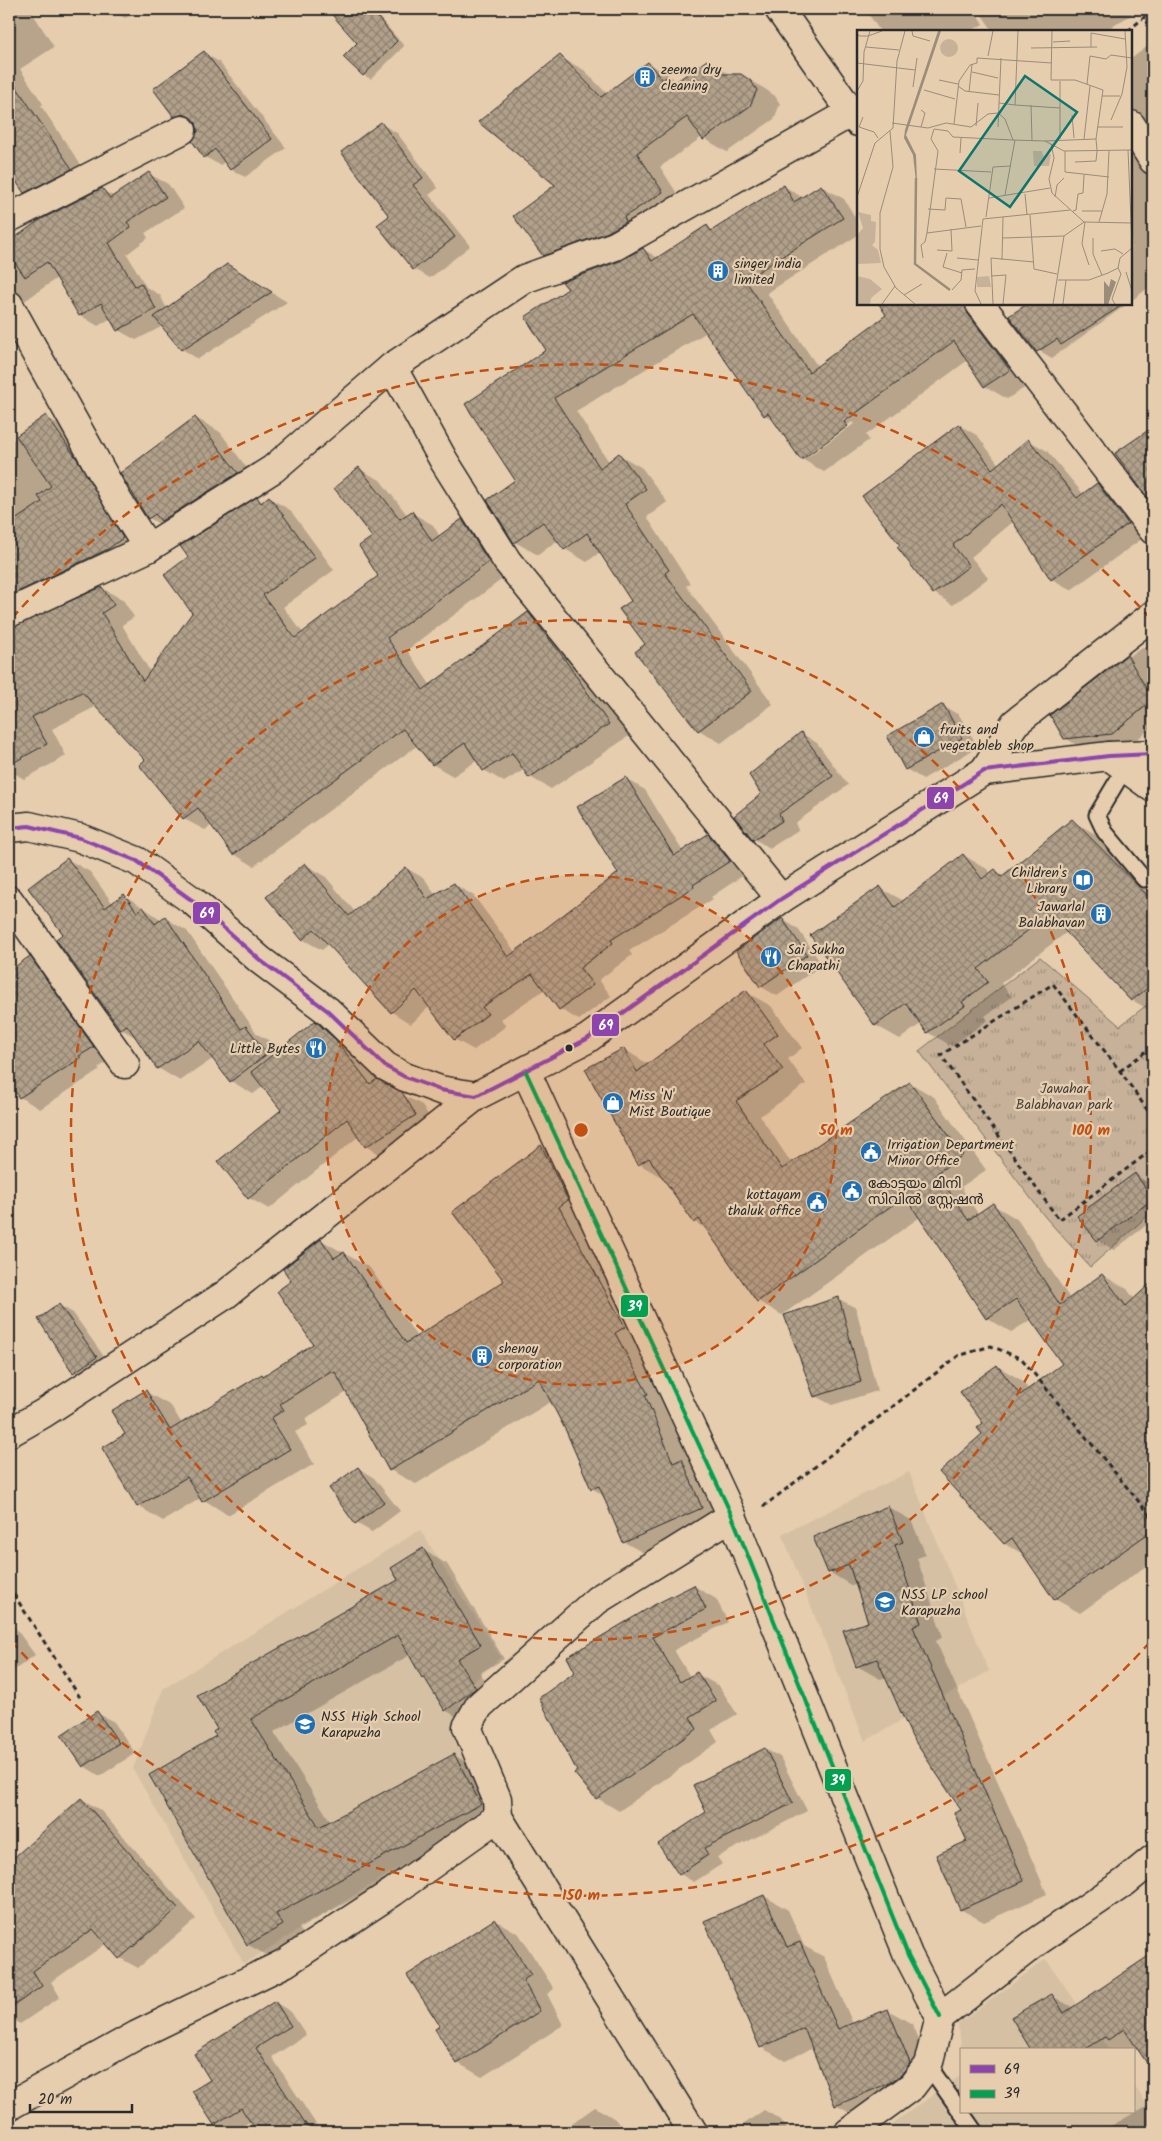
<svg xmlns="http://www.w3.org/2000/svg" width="1162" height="2141" viewBox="0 0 1162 2141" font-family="Kalam,'Noto Sans Malayalam',sans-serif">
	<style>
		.built { fill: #d5c0a3 }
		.park { fill: url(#park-tufts); stroke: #796e62 }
		.shadow { fill: #0003; fill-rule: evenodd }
		.building { fill: url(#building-cross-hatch); stroke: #2b2b2b }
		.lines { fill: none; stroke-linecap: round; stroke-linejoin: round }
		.service-casing { stroke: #2b2b2b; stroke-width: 19 }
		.minor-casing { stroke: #2b2b2b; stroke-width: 31 }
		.secondary-casing { stroke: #2b2b2b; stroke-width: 31 }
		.path { stroke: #2b2b2b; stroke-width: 3; stroke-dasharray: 5 4; stroke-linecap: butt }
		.service { stroke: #e5cdae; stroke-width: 15 }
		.minor { stroke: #e5cdae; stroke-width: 28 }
		.secondary { stroke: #e5cdae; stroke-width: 28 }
		.bus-1-casing { stroke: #e5cdae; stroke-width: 8 }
		.bus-2-casing { stroke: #e5cdae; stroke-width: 8 }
		.bus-1 { stroke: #8e44ad; stroke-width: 4 }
		.bus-2 { stroke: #02a04f; stroke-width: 4 }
		.ring { fill: none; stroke: #c25012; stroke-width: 2.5; stroke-dasharray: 9 6 }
		.bus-dot { fill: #2b2b2b; stroke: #e5cdae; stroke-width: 2 }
		.labels { text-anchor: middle; stroke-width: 4.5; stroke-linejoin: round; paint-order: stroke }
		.poi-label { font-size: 14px; fill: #2b2b2b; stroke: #e5cdae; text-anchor: start }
		.park-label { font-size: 14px; fill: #423f3c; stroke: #e5cdae }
		.inset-river { fill: none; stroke: #9b8d7a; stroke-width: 2.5 }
		.inset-road { fill: none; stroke: #9b8c7a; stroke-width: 1 }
		.view { fill: #0f766e; fill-opacity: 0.15; stroke: #0f766e; stroke-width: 2.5 }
		.inset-edge { fill: none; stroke: #2b2b2b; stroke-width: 2.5 }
		.centre { fill: #c25012; stroke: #e5cdae; stroke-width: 2.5 }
		.ring-label { font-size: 15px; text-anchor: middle; font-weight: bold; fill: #c25012; stroke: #e5cdae; stroke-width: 4.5; stroke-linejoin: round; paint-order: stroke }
		.line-badge { stroke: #e5cdae; stroke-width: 2 }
		.badge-label { font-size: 14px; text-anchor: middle; font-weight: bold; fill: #fff }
	</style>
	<defs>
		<pattern id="park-tufts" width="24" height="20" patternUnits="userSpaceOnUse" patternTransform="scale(1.25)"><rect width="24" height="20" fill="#c7b299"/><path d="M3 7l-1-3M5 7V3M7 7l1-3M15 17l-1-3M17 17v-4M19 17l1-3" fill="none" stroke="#a2917d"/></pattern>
		<pattern id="building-cross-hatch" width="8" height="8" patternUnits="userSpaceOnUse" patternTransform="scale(1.25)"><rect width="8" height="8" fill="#b1a08a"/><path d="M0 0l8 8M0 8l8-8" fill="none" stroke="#908371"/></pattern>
	</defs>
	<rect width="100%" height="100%" fill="#e5cdae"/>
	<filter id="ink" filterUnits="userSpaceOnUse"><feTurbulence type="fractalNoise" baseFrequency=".02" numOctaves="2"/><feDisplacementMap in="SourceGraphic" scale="10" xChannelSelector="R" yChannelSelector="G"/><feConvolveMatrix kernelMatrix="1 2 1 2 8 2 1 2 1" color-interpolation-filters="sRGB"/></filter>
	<g filter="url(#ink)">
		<g class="built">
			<path d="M909,1472L989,1671L865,1741L782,1534Z"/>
			<path d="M420,1530L501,1657L459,1695L463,1754L493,1809L244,1964L133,1769L163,1689Z"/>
			<path d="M1046,1959L1109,2050H962L958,2024Z"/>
			<path d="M961,2075V2112H1133V2084L1153,2113V2132H881Z"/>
		</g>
		<path class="park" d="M1040,957L1120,1026L1153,1000V1211L1090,1267L1045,1217L919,1051Z"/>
		<g class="shadow">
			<path d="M9,9H30L54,47L20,69L43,104L41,106L91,180L45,204L25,192L9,168Z"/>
			<path d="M109,9H143L125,18Z"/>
			<path d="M328,9H372L404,46L371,79L363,75L359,43Z"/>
			<path d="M597,9H608L603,12Z"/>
			<path d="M865,9H974L983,24L971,31H880Z"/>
			<path d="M986,9H1026L1029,13L1035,9H1141L1104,31H993L980,12Z"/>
			<path d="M1153,42V120L1148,118L1140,121L1134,144L1153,174V284L1131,301V59Z"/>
			<path d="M204,53L219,62L286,148L245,177L230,169L225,162L220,165L205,157L197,123L190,124L175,116Z"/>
			<path d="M560,57L584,70L607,94L648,63L672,77L676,83L707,61L731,75H741L765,89L775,96L780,104L774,119L727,152L702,137L660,167L685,206L567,268L543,255L557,185Z"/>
			<path d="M381,124L397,133L438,188L429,195L470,246L430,278L414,269L390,216Z"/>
			<path d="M149,174L168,184L184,208L145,233L148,238L127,254L146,287L160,295L167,309L243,275L287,302L198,359L182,349L163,326L136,340L118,330L111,318L98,326L80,315L57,278L26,300L20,302L17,329L9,334V243L39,222L102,190L114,197Z"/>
			<path d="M784,186L803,198L821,186L844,199L858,222V235L767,293L818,367L888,315L880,304H982L1032,383L1007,399L985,386L968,360L866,435L869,440L824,472L802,459L775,421L765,415L707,332L576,411L609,462L620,455L642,468L667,502L647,517L690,584L686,586L773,704L721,743L699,730L647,644L633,601L600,552L587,562L565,549L558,540L538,555L515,542L489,500L516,480L548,351L621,262L643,249L658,258L707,227L714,231ZM852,422L854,424L809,456V453Z"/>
			<path d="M1035,304H1127L1052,358L1035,348L1012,319Z"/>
			<path d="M46,417L66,429L143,550L14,624V629L102,588L123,600L134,617L122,625L151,673L193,613L190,558L257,499L263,502L269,498L290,510L334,570L283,607L303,633L380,576L359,469L380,480L408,516L412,513L433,525L440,537L462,520L483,532L509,574L407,650L431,686L529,614L549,626L582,667L629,736L551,789L530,777L525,769L504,782L484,770L478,760L453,776L432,764L418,745L254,866L234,854L212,825L205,830L184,819L140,766L147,760L97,706L52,729L66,756L24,779L9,770V677L15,673L9,659V443Z"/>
			<path d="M196,418L220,432L261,487L173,532L149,518Z"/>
			<path d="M959,425L978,436L999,465L1028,440L1047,451L1084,495L1097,484L1117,496L1147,535L1071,590L1052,579L1014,521L971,557L988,578L953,605L934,593L899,548Z"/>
			<path d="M1150,431L1153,432V502L1117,453Z"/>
			<path d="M1153,642V734L1150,729L1131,744L1084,749L1065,738L1127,657Z"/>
			<path d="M943,706L959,715L978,747L923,779L906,769Z"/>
			<path d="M801,733L817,743L848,785L795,823L798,830L770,848L754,839L763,794Z"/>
			<path d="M626,779L645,790L683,852L708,835L728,846L748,872L711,897L713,899L629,951L632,955L599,980L611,996L579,1020L560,1009L545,989L501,1019L506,1026L474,1050L454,1039L430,1006L411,1024L392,1012L329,944L322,950L302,939L306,865L325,876L355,912L406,868L425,879L436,896L454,884L474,896L516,953L620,873Z"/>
			<path d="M1072,821L1097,835L1153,892V1012L1132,1000L1067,932L1001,983L1012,997L985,1016L988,1020L952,1046L927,1032L922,1023L900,1039L875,1025L880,888L904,901L963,855L987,869L990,874L995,870L1004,875Z"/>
			<path d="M67,859L90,872L113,904L124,895L162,920L165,918L187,931L257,1034L268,1040L277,1053L315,1022L335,1034L355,1052L377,1081L422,1105L435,1126L385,1157L365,1146L359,1136L269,1209L249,1198L283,1110L264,1086L253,1094L231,1081L214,1058L180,1081L158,1068L137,1038L121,1029L65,934Z"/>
			<path d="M782,919L798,929L822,965L777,996L760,986Z"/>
			<path d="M30,958L49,969L113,1058L98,1068L100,1070L40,1109L20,1097L9,1080V972Z"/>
			<path d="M746,992L771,1006L802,1048L788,1059L806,1084L760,1116L792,1164L910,1083L934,1097L986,1170L961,1187L978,1214L993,1205L1017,1219L1070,1299L1102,1275L1127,1289L1135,1300L1153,1283V1480L1147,1474L1141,1478L1153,1497V1561L1080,1613L1055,1599L1025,1555L1005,1544L941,1472L984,1434L997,1366L1021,1380L1029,1390L1064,1364L1032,1319L1011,1332L987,1318L920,1217L782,1315L758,1301L707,1229L694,1222L663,1178L639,1164L624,1049L649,1065Z"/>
			<path d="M541,1147L566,1161L693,1467L707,1475L727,1523L649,1556L624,1542L604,1496L592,1488L568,1430L552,1401L416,1484L390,1470L347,1392L305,1419L308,1425L295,1432L314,1464L228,1515L201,1498L163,1521L138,1506L127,1434L146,1392L171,1406L182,1424L262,1375L265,1377L315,1345L293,1282L321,1240L370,1268L417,1337L506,1281Z"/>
			<path d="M1135,1174L1153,1187V1220L1114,1250L1097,1240Z"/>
			<path d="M839,1299L856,1308L877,1391L832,1405L815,1396Z"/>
			<path d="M59,1305L73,1313L110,1365L88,1380L74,1372Z"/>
			<path d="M358,1468L374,1478L400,1511L372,1532L356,1523Z"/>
			<path d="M888,1507L911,1520L926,1555L917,1558L943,1637L936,1641L1047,1894L984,1922L960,1909L968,1841L963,1810L887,1677L880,1679L857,1666L869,1622L857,1584L852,1586L829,1572Z"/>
			<path d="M423,1550L447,1564L504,1659L480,1673L499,1702L469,1724L445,1710L410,1655L274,1732L331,1822L454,1755L478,1769L504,1818L299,1928L306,1939L272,1958L248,1945L151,1775L218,1736L400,1581Z"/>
			<path d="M694,1586L716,1599L728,1622L674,1650L690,1677L697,1674L719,1686L737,1714L711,1730L718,1742L619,1811L597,1798L575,1773L578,1771L576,1672Z"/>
			<path d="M9,1619L35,1655L9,1674Z"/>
			<path d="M97,1713L114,1722L135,1753L100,1776L84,1766Z"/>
			<path d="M765,1749L780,1757L807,1811L717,1857L722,1864L694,1882L680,1874L708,1812Z"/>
			<path d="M82,1799L100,1810L196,1919L138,1968L120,1958L107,1943L51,1982L60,1997L20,2024L9,2017V1845L16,1857Z"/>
			<path d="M764,1896L788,1910L804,1946L824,1957L853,2024L888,2010L912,2024L933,2078L860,2119L836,2105L813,2048L785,2061L761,2047Z"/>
			<path d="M495,1920L519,1934L554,1989L547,1994L563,2025L482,2077L458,2063L442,2026Z"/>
			<path d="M1153,1954V2066L1149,2064L1137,2047L1133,2050H1033L1052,1996L1074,2008Z"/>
			<path d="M275,2002L291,2012L306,2035L272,2057L321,2132H259L251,2121L233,2132H229L214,2124L212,2080Z"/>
			<path d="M1152,2103L1153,2132H1100Z"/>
			<path d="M595,2107L615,2119L625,2132H560Z"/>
			<path d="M764,2110L781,2120L789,2132H733Z"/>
			<path d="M524,2129L529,2132H519Z"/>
		</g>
		<g class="building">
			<path d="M327,9H371L397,41L363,76L343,57L357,43Z"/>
			<path d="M204,51L272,139L230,170L215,149L204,158L192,141L198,131L196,123L190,117L183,114L174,117L153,89Z"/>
			<path d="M560,55L601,97L648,62L662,80L668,76L673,84L707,60L717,74H741L751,81L757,90L750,106L703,140L687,117L637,153L663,192L624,217L626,222L608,232L543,256L513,216L555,185L478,122Z"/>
			<path d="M9,76L72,169L24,193L9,171Z"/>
			<path d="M381,122L423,178L413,185L455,237L413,270L377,225L389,216L341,152Z"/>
			<path d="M149,172L166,197L127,222L131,227L109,243L135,286L141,283L156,309L117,331L101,303L79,316L47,262L25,277L9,254V242L38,221L102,188L110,198Z"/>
			<path d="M784,185L794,202L821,185L843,218L745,280L809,372L886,315L879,304H965L968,314L1010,370L984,387L954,341L844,422L848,426L801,460L768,413L764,416L693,314L554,398L600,468L619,453L646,489L625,504L669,570L665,573L752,691L698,731L635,652L645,644L619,609L631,601L587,533L564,550L543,522L514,543L487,500L515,480L465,404L546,350L525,317L568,289L562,282L620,261L643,248L652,261L707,225L711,231Z"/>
			<path d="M227,264L272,292L181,350L154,317Z"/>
			<path d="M1027,304H1124L1061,345L1057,339L1037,352L1009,316Z"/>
			<path d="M46,415L79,462L123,538L108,549L9,596V524L42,502L38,496L51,486L16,436Z"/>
			<path d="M195,417L238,473L161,521L155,514L148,519L120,473Z"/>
			<path d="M959,424L992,469L1028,439L1077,498L1097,483L1128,524L1051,580L1001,504L953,545L969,566L933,594L897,547L900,545L862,496Z"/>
			<path d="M1153,427V505L1115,453Z"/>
			<path d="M359,467L400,519L412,511L432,541L462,519L489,562L387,638L423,690L528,612L561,654L609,724L529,778L512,753L483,771L465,743L432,765L403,729L233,855L198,808L183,819L139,765L145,760L82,692L32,717L47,744L9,765V628L102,587L114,605L102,613L143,681L192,613L164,575L188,557L180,546L257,497L261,503L269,496L315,558L263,595L295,638L378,576L359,546L372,537L334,488Z"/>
			<path d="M1127,655L1153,700L1112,734L1064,739L1050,715Z"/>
			<path d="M943,704L962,738L905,770L887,736Z"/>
			<path d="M801,732L833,776L779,814L782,821L753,840L734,816L761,794L749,775Z"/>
			<path d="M626,777L674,856L708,834L730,861L693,885L694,887L611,940L613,943L580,968L593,985L559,1010L532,974L482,1007L488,1014L454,1040L416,990L391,1013L314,929L302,940L266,897L305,863L349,916L406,867L427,899L454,883L508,957L618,873L577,807Z"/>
			<path d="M1072,819L1153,901V984L1131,1001L1049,914L978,969L988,982L962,1002L965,1006L927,1033L906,1003L875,1026L810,935L880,886L895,907L963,854L982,879L995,869L1001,877Z"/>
			<path d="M67,858L105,908L124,894L137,912L143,907L155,924L165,916L241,1029L246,1026L267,1054L230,1082L199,1041L157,1069L127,1025L120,1029L56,939L63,934L28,888Z"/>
			<path d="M782,918L807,955L760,987L736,951Z"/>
			<path d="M30,956L94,1047L79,1056L81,1058L19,1098L9,1082V971Z"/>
			<path d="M746,990L778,1034L764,1044L783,1070L736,1101L782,1169L910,1082L963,1155L937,1173L968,1220L993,1203L1060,1305L1102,1274L1126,1306L1153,1281V1530L1054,1600L1012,1538L1004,1544L939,1472L982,1434L977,1428L983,1423L960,1392L997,1365L1020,1395L1062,1364L1016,1299L986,1319L905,1196L757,1302L699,1219L694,1223L649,1158L638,1165L585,1069L624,1048L637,1072Z"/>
			<path d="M315,1021L335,1039L370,1084L377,1079L402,1092L416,1115L365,1147L347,1119L248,1199L218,1161L281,1110L251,1072Z"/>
			<path d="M541,1145L568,1200L559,1207L625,1327L615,1333L648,1394L645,1395L673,1463L682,1459L702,1508L623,1543L599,1486L591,1489L566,1431L539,1379L389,1471L335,1372L333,1373L331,1371L280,1404L284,1410L271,1418L290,1449L202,1502L187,1477L137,1507L102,1448L125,1434L111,1411L146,1390L170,1430L262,1374L263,1376L313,1344L277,1291L291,1281L283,1269L321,1239L334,1258L344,1252L406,1343L504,1281L452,1212Z"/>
			<path d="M1135,1173L1153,1199L1097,1241L1077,1216Z"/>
			<path d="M839,1297L861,1382L814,1397L784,1315Z"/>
			<path d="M59,1304L97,1357L73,1373L38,1319Z"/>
			<path d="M358,1467L384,1502L355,1524L329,1488Z"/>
			<path d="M888,1506L903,1542L895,1545L921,1623L913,1627L1024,1881L960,1910L936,1855L967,1841L954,1813L961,1810L912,1737L877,1659L856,1667L843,1630L868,1622L849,1565L828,1573L813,1537Z"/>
			<path d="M423,1548L481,1645L457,1659L476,1688L445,1711L424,1677L422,1678L398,1635L251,1719L319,1827L454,1754L481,1804L276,1914L283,1925L247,1945L149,1775L216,1736L213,1732L217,1729L197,1695L398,1580L391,1568Z"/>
			<path d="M694,1585L706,1609L653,1637L680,1682L697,1672L716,1701L690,1717L697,1729L596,1799L574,1773L577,1771L539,1698L575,1672L567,1657L654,1605Z"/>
			<path d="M97,1711L119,1743L83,1767L61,1735Z"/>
			<path d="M765,1748L793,1803L704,1848L708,1855L679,1875L658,1844L706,1812L693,1785Z"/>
			<path d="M81,1798L178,1908L119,1959L93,1929L33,1971L42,1986L9,2009V1862Z"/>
			<path d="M764,1895L787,1947L800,1942L838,2029L888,2009L910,2063L901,2075L889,2083L835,2106L804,2028L760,2048L704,1921Z"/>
			<path d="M495,1919L531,1975L523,1980L540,2011L457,2064L435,2029L440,2026L407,1975Z"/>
			<path d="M1153,1953V2072L1124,2029L1108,2040L1105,2037L1084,2050H1031L1011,2017L1052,1994L1064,2013Z"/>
			<path d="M275,2001L291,2026L256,2048L311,2132H257L241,2108L214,2125L192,2091L210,2080L194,2054Z"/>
		</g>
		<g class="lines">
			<g class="service-casing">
				<g id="service">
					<path d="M1125,768L1097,815L1105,832L1144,879"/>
					<path d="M928,2065L961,2112"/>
					<path d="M961,2112L975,2132"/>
				</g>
			</g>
			<g class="minor-casing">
				<g id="minor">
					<path d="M779,9L858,122"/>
					<path d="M1131,125L1153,160"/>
					<path d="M9,218L182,130"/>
					<path d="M980,304L1153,530"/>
					<path d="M9,305L118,501L148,548L273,469L392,367L524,279L615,246L852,112"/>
					<path d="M392,367L444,461L507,561L781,899"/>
					<path d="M9,613L148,548"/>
					<path d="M984,771L1015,723L1153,615"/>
					<path d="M9,900L125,1064"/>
					<path d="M526,1072L732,1516L908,1955L940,2017"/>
					<path d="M9,1433L44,1413L225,1295L476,1096"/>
					<path d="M9,2106L137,2035L285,1963L393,1892L498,1817"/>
					<path d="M693,2132L498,1817L497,1799L467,1727L479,1706L597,1600L732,1516"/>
					<path d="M849,2132L912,2086L928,2065L940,2017L1035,1943L1125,1882L1153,1859"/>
				</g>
			</g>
			<g class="secondary-casing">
				<g id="secondary">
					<path d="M1109,756L1153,788"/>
					<path d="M9,828L29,826L80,838L137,861L193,901L260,960L328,1011L385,1066L405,1077L440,1090L476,1096L587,1039L781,899L984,771L1109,756L1153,754"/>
				</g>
			</g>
			<g class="path">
				<path d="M1128,31L1148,14L1149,9"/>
				<path d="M1120,1071L1153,1046"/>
				<path d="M1153,1118L1120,1071L1053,984L941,1055L1059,1220L1153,1149"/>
				<path d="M763,1507L958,1356L991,1346L1022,1359L1153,1519"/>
				<path d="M9,1587L81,1699"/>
			</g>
			<use href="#service" class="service"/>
			<use href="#minor" class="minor"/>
			<use href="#secondary" class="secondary"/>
			<g class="bus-1-casing">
				<path id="bus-1" d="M9,828L29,826L80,838L137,861L193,901L260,960L328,1011L385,1066L405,1077L440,1090L476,1096L587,1039L781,899L984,771L1109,756L1153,754"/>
			</g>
			<g class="bus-2-casing">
				<path id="bus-2" d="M526,1072L732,1516L908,1955L940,2017"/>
			</g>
			<use href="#bus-1" class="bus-1"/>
			<use href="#bus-2" class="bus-2"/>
		</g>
	</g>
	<circle cx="581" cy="1130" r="255" fill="#c25012" fill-opacity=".12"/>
	<g class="ring">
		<circle cx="581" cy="1130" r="255"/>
		<circle cx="581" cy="1130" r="510"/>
		<path d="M1150 1642A765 765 0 0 1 12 1642M12 618A765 765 0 0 1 1150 618"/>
	</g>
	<defs>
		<g id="building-disc" transform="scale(1.125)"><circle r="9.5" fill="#1f6fb2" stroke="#e5cdae"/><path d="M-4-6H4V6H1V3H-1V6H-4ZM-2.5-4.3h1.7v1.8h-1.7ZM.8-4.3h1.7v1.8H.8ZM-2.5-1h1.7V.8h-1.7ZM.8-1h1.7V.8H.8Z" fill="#fff"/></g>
		<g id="shop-disc" transform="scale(1.125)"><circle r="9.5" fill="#1f6fb2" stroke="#e5cdae"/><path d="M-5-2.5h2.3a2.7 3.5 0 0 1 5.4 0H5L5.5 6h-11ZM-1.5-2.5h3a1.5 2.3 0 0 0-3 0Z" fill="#fff"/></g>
		<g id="library-disc" transform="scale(1.125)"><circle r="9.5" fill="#1f6fb2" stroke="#e5cdae"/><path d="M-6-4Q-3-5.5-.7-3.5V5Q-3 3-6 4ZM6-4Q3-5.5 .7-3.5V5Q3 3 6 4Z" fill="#fff"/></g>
		<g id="restaurant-disc" transform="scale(1.125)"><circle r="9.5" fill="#1f6fb2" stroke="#e5cdae"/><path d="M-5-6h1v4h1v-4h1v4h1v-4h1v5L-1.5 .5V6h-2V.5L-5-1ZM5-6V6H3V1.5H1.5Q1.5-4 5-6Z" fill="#fff"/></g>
		<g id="civic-disc" transform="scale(1.125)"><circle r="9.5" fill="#1f6fb2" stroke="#e5cdae"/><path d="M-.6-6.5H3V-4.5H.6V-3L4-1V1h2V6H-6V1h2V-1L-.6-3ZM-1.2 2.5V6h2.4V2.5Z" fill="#fff"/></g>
		<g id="school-disc" transform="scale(1.125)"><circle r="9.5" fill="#1f6fb2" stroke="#e5cdae"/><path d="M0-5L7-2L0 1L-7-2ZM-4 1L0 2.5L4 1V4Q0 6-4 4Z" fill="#fff"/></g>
	</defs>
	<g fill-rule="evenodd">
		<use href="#building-disc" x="645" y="77"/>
		<use href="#building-disc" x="718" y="271"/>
		<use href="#shop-disc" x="924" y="737"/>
		<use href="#library-disc" x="1083" y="880"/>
		<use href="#building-disc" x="1101" y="914"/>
		<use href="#restaurant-disc" x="771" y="957"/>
		<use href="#restaurant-disc" x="316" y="1048"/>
		<use href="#shop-disc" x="613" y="1103"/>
		<use href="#civic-disc" x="871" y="1152"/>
		<use href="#civic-disc" x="852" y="1191"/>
		<use href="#civic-disc" x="817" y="1202"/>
		<use href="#building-disc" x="482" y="1356"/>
		<use href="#school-disc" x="885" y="1602"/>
		<use href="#school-disc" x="305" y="1724"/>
	</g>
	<circle class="bus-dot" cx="569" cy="1048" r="4.5"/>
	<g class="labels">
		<g class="poi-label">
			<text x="661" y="74">zeema dry<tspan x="661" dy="16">cleaning</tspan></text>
			<text x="734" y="268">singer india<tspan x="734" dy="16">limited</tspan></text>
			<text x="940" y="734">fruits and<tspan x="940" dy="16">vegetableb shop</tspan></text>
			<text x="1067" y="877" text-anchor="end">Children's<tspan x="1067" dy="16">Library</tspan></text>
			<text x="1085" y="911" text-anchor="end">Jawarlal<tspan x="1085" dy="16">Balabhavan</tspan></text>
			<text x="787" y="954">Sai Sukha<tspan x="787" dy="16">Chapathi</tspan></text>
			<text x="300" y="1053" text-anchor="end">Little Bytes</text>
			<text x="629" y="1100">Miss 'N'<tspan x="629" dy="16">Mist Boutique</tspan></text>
			<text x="887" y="1149">Irrigation Department<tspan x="887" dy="16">Minor Office</tspan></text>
			<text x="868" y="1188">കോട്ടയം മിനി<tspan x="868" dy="16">സിവിൽ സ്റ്റേഷൻ</tspan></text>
			<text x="801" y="1199" text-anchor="end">kottayam<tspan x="801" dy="16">thaluk office</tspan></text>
			<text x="498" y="1353">shenoy<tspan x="498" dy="16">corporation</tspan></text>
			<text x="901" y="1599">NSS LP school<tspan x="901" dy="16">Karapuzha</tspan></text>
			<text x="321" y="1721">NSS High School<tspan x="321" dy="16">Karapuzha</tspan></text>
		</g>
		<g class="park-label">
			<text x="1064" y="1093">Jawahar<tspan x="1064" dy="16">Balabhavan park</tspan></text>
		</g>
	</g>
	<g transform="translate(857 30)">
		<rect width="275" height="275" fill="#e5cdae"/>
		<path d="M83 18a9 9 0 1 1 18 0a9 9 0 1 1-18 0ZM1,182L14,185V191L19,192L18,212L15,215L21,220L24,233L0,234V205L6,198ZM0,246L13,249L25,259L14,268L13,274H0Z" fill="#c7b299"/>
		<path d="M176,121H185L186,126L194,124L192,136H177ZM132,246L134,257H120V247Z" fill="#c7b299"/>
		<path d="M81,1H84L49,105L59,125L60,151L59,152L56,125L47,108L48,100ZM254,249L259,252L251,274H247V251L252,257Z" fill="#9b8d7a"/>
		<path class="inset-river" d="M59,148L58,234L93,260M250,274L255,254"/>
		<path class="inset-road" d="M55,1L56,6L73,11M161,1L158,75L203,78M195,1L194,50H218L246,60L239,109M0,3L2,6H11L25,1M196,12L213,11M9,17L42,20M234,17V3L268,9M174,18L240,17M131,26L136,1M0,33L58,40M115,42L141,48M82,50L101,54M203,51V109M230,54L233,26L249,29L254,25L275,28M101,56L108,61L142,65M56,57L60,28M67,60L98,69M0,61L6,51L7,22L13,1M112,62L115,34M245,66H263M142,73L158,75M174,75L175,110M64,80L68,83L64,97M215,85L217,108M6,87L2,97L17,102L21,108M254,90L265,64L270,37L268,1M35,93L71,98L89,93L114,97L131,84L141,83L148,89L156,110L188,111L207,121L275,120M97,94L102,51L113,35L120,33V28L195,33M119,96L121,73M141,97L144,28M240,97H266M33,101L36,137L23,183V219L27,237L39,258L58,274M227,109L233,56M188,111L239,109L240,120M194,114L197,128L192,149L195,163L227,192M271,120L275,214M208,121V142L252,147M103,123L104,108M218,132L239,131L240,121M77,139L134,142M168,164L170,185M148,165L158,110M0,167L18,113L36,98L40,31L48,1M198,167L200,155L207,148M132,168L193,158M71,179L88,180L89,168L104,169L109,197M216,181L219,180L221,164L226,163L227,145M225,181H245M173,185L177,239L200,244M129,187L136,137L154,136M227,192L275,193M228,192L225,214L232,235M242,192L250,164L252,121M124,196L70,203L81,121L74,109L77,99L91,101L96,107L156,110M146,208L207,206M236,208V224L245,245M80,220L95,221L94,199M244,221L258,219L266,224M90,223L86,237L105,243M66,228L64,215L68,212L70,203M100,228L121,230M145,230L146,187M269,242L275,261M134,246L149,245L146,274M201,250H232L251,243L261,238L263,228L275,218M95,260L104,250L105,240L118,239M47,265L65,254M25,274L38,256M124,274L118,261L126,189L213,180M136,274L134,228L177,232M196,274L207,206L227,192M206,274L209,250M258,274L255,269L264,244L261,238"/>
		<path class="view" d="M168,46L220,82L153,177L102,141Z"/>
		<rect width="275" height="275" class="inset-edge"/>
	</g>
	<circle cx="581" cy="1130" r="8" class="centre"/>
	<g class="ring-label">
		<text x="836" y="1135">50 m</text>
		<text x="1091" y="1135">100 m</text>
		<text x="581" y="1900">150 m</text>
	</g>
	<g class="line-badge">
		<rect x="926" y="786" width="29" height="24" rx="5" fill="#8e44ad"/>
		<rect x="192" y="901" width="29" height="24" rx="5" fill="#8e44ad"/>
		<rect x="591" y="1013" width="29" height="24" rx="5" fill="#8e44ad"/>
		<rect x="620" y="1294" width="29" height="24" rx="5" fill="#02a04f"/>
		<rect x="824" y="1768" width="28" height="24" rx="5" fill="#02a04f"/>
	</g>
	<g class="badge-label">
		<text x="941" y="803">69</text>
		<text x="207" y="918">69</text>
		<text x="606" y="1030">69</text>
		<text x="635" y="1311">39</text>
		<text x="838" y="1785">39</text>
	</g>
	<rect width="1162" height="2141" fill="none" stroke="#e5cdae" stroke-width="30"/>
	<rect x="15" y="15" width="1132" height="2111" fill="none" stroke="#2b2b2b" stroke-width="2" filter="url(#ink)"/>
	<rect x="960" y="2048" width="175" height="65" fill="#e5cdae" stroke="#9b8c7a"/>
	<rect x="970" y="2065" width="25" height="8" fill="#8e44ad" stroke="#9b8c7a"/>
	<text x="1004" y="2074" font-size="15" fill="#2b2b2b">69</text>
	<rect x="970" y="2090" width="25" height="8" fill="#02a04f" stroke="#9b8c7a"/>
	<text x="1004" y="2098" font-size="15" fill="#2b2b2b">39</text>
	<path d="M30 2104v8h102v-8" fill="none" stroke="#2b2b2b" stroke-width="2.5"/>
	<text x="38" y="2104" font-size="15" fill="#2b2b2b" stroke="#e5cdae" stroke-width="4" paint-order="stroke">20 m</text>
</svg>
